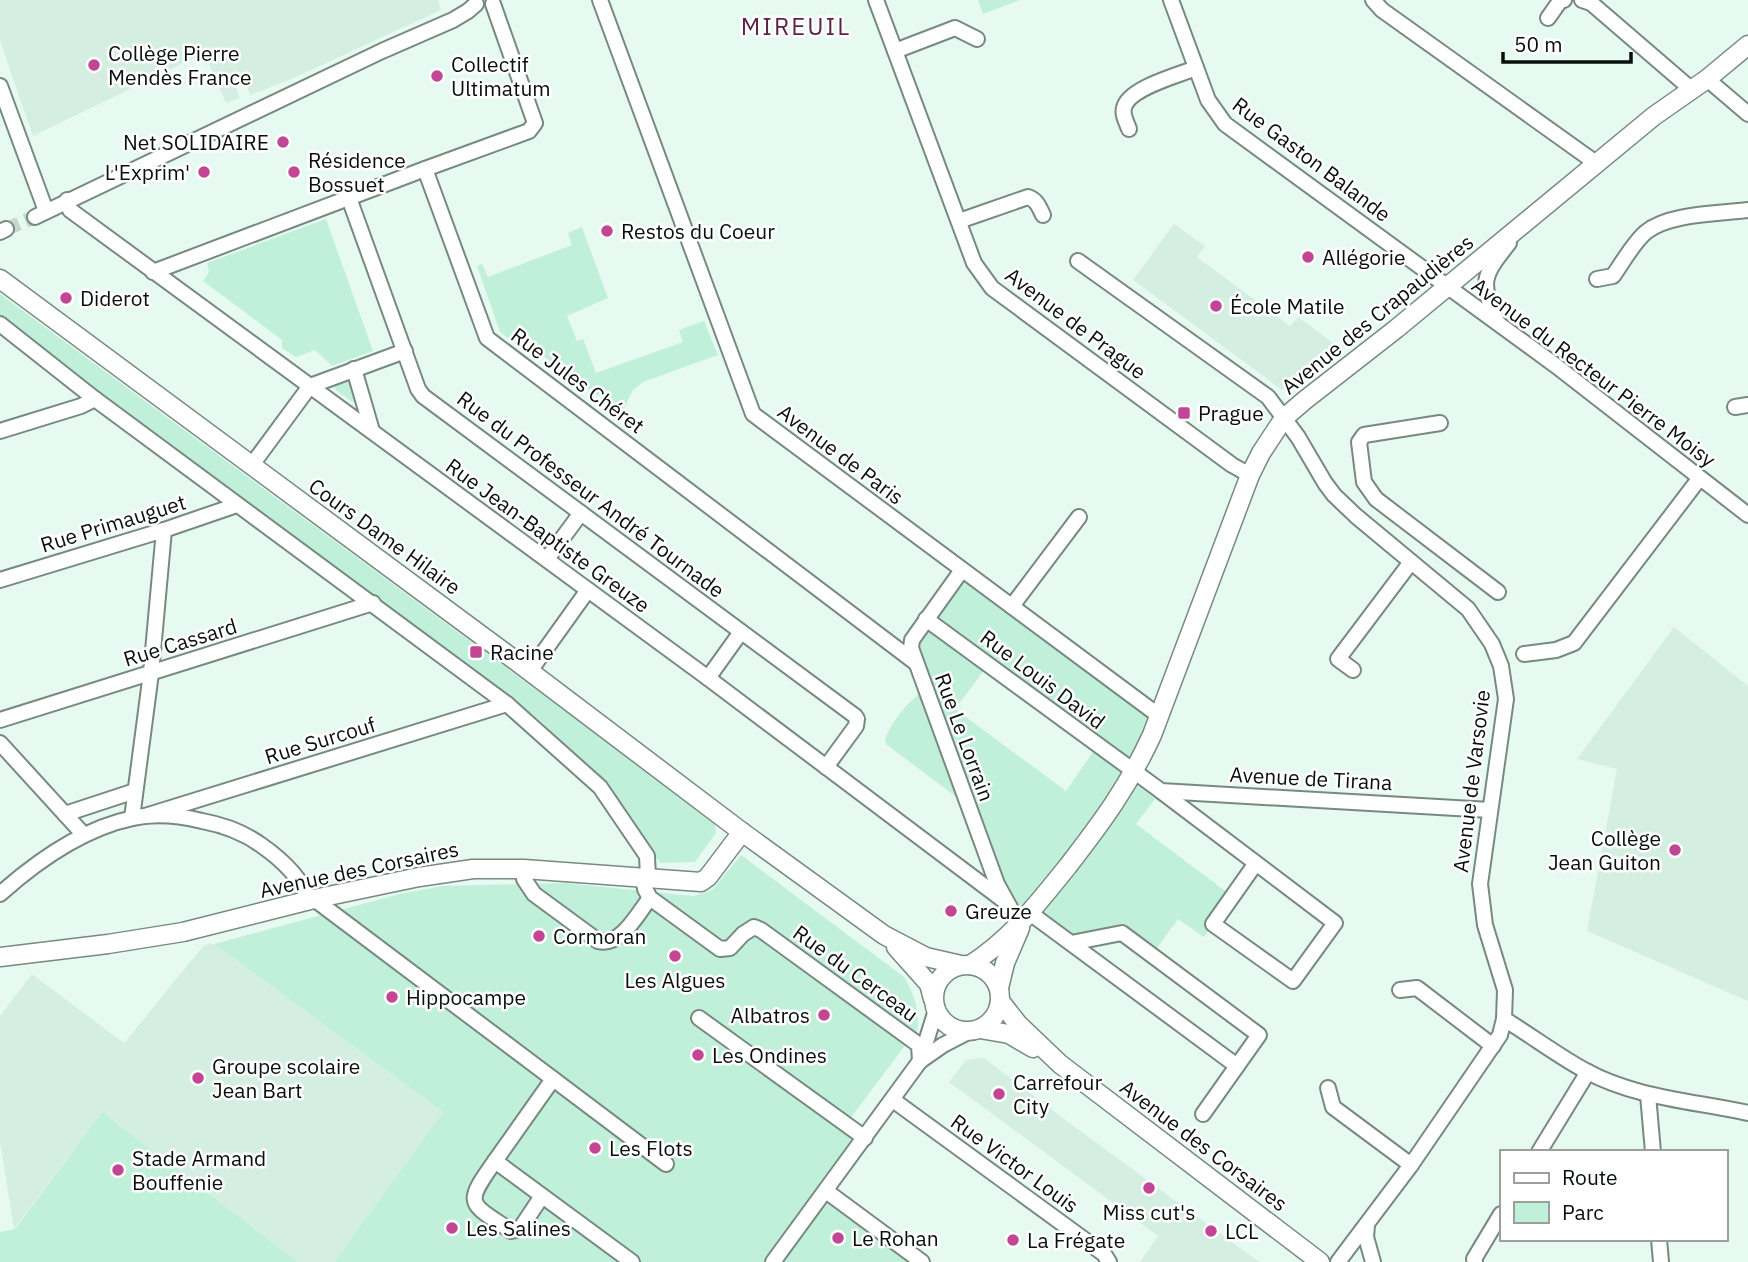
<svg xmlns="http://www.w3.org/2000/svg" width="1748" height="1262" font-family="'IBM Plex Sans',sans-serif">
<rect width="100%" height="100%" fill="#e7faf1"/>
<g fill="#d4efe2">
<polygon points="0,0 438,0 441,10 296,77 250,95 245,80 234,83 240,98 226,103 204,53 33,136 0,41"/>
<polygon points="1174,224 1205,246 1197,257 1290,326 1298,317 1336,345 1282,390 1133,280"/>
<polygon points="1674,627 1748,686 1748,1001 1587,931 1617,769 1577,759"/>
<polygon points="214,944 443,1112 334,1262 298,1262 102,1112 14,1229 0,1142 0,1016 32,974 124,1043 204,945"/>
<polygon points="984,1058 1075,1127 1259,1262 1140,1262 1158,1236 949,1082 966,1060"/>
</g>
<g fill="#c1f0da" fill-rule="evenodd">
<polygon points="978,0 1020,0 983,14"/>
<polygon points="326,219 373,351 332,366 315,350 296,357 282,348 282,340 203,281 209,272 207,263"/>
<polygon points="582,227 608,298 567,316 577,341 583,339 596,373 683,342 679,330 704,321 718,355 643,382 633,390 622,413 528,345 522,349 500,332 477,266 482,264 488,277 572,245 568,233"/>
<polygon points="0,294 707,816 715,825 716,833 695,862 660,863 600,777 538,719 11,328 0,318"/>
<polygon points="348,379 351,380 357,400 352,402 336,390 333,385 335,382"/>
<path d="M962,570l196,145 -23,58 26,18 -25,33 96,72 -28,41 -26,-18 -26,36 -30,-21 -51,9 -58,-30 -46,-108 -80,-60 -2,-4c3,-16 27,-44 41,-52l-15,-41zM988,665l109,81 -31,45 -111,-82z"/>
<path d="M741,855l163,122c11,18 16,35 13,56l-7,6 -64,85 11,9 -38,51 103,78h-588l109,-150 -229,-168 186,-50 42,-8 122,-3 130,13 18,-6z"/>
<polygon points="102,1112 298,1262 0,1262 0,1232 15,1229"/>
</g>
<g fill="none" stroke-linecap="round" stroke-linejoin="round">
<polyline stroke="#c6d7cf" stroke-width="14" stroke-dasharray="14 7" stroke-linecap="butt" points="6,229 35,217"/>
<g stroke="#788981" stroke-width="18">
<g id="minor">
<polyline points="600,0 753,414 1158,715"/>
<polyline points="876,0 974,263 992,288 1232,465 1250,475"/>
<polyline points="1171,0 1208,100 1225,124 1555,365 1748,515"/>
<polyline points="1373,0 1382,10 1596,163"/>
<polyline points="1582,0 1591,3 1691,89"/>
<polyline points="493,4 535,123 529,131 425,169 487,338 916,663"/>
<polyline points="1548,18 1560,1 1564,0"/>
<polyline points="895,51 955,28 977,39"/>
<polyline points="1707,79 1748,114"/>
<polyline points="0,86 46,211"/>
<path d="M1129,129c-2,-6 -7,-14 -5,-21 4,-20 55,-33 72,-40"/>
<polyline points="349,198 418,389 423,396 855,716 857,719 856,726 826,767"/>
<polyline points="67,200 70,210 708,678 1007,903"/>
<polyline points="35,217 382,51 453,20 468,11 476,4"/>
<path d="M959,221l69,-24c9,3 11,10 15,18"/>
<polyline points="0,232 6,229"/>
<polyline points="1078,261 1268,397 1298,437 1325,483 1334,495 1356,516 1468,609 1492,644 1501,666 1506,699 1480,884 1485,925 1505,990 1504,1019 1500,1035 1411,1165 1338,1262"/>
<polyline points="153,272 425,169"/>
<path d="M1597,279l16,-3c10,-14 20,-33 33,-44 23,-19 73,-18 102,-22"/>
<path d="M1497,321c-17,-40 -15,-44 12,-78"/>
<polyline points="0,324 95,399 507,704 600,787 647,856 648,878"/>
<polyline points="354,369 372,431"/>
<polyline points="1735,407 1748,405"/>
<polyline points="1440,423 1364,435 1359,442 1364,482 1376,499 1498,592"/>
<polyline points="0,431 81,406 95,399"/>
<polyline points="251,466 310,386 405,351"/>
<polyline points="547,559 581,513"/>
<polyline points="962,570 912,640 911,648 997,884 1013,913 1023,922"/>
<polyline points="0,580 164,530 237,505"/>
<polyline points="1012,606 1079,517"/>
<polyline points="926,619 1161,791 1490,810"/>
<polyline points="1524,654 1556,650 1574,643 1699,479"/>
<polyline points="1353,670 1338,659 1411,562"/>
<polyline points="530,671 588,590"/>
<polyline points="708,678 741,632"/>
<polyline points="0,720 373,603"/>
<polyline points="0,743 84,835"/>
<polyline points="1162,792 1335,923 1293,981 1213,924 1256,863"/>
<polyline points="65,814 135,791"/>
<polyline points="145,816 507,704"/>
<polyline points="132,818 151,673 164,530"/>
<path d="M524,869v10l10,15 64,47c23,6 40,-28 52,-43"/>
<polyline points="643,878 645,889 650,898 720,949 730,948 743,934 754,927 761,930 919,1045 920,1061"/>
<path d="M0,894c37,-33 85,-66 133,-76 22,-5 48,-2 69,3 22,4 41,11 59,24 20,14 40,32 48,55"/>
<polyline points="314,899 666,1164"/>
<polyline points="1030,913 1237,1066 1259,1035 1122,933 1071,943"/>
<polyline points="1400,990 1417,988 1493,1046"/>
<polyline points="699,1018 865,1138"/>
<path d="M1504,1019c28,17 54,37 82,52 49,27 108,30 162,42"/>
<polyline points="920,1061 943,1045 970,1031"/>
<polyline points="553,1079 495,1161 632,1262"/>
<polyline points="1328,1088 1333,1107 1411,1165"/>
<polyline points="1648,1095 1653,1152"/>
<polyline points="893,1100 1104,1254 1109,1262"/>
<polyline points="1203,1114 1237,1066"/>
<polyline points="1539,1152 1588,1072"/>
<path d="M495,1161c-32,45 -26,41 16,70l9,-2 22,-33"/>
<polyline points="826,1191 922,1262"/>
<polyline points="1367,1225 1366,1237 1373,1262"/>
<polyline points="1659,1239 1661,1262"/>
<polyline points="773,1262 920,1061 936,1010"/>
<polyline points="1475,1262 1474,1259 1501,1214"/>
</g>
</g>
<g stroke="#788981" stroke-width="21">
<g id="tertiary">
<polyline points="0,279 520,664 742,832 884,935 926,957 961,965"/>
<polyline points="896,947 929,984 933,999"/>
<polyline points="0,957 108,944 183,932 314,899 419,877 473,869 524,869 701,882 708,877 742,832"/>
<circle cx="967" cy="998" r="33"/>
<path d="M970,965c41,-26 68,-62 98,-99 34,-44 60,-79 84,-131l98,-260 11,-22 23,-35 21,-18 91,-71 258,-213 53,-37 41,-34"/>
<polyline points="999,988 1005,963 1020,928"/>
<polyline points="1000,1001 1018,1024 1060,1064 1320,1262"/>
<polyline points="980,1029 1009,1034 1033,1048"/>
</g>
</g>
<use href="#minor" stroke="#fff" stroke-width="14"/>
<use href="#tertiary" stroke="#fff" stroke-width="18"/>
</g>
<g fill="#c34694" stroke="#fff" stroke-width="2.5">
<circle cx="94" cy="65" r="7"/>
<circle cx="437" cy="76" r="7"/>
<circle cx="283" cy="142" r="7"/>
<circle cx="204" cy="172" r="7"/>
<circle cx="294" cy="172" r="7"/>
<circle cx="607" cy="231" r="7"/>
<circle cx="1308" cy="257" r="7"/>
<circle cx="66" cy="298" r="7"/>
<circle cx="1216" cy="306" r="7"/>
<rect x="1177" y="406" width="14" height="14" rx="3.5"/>
<rect x="469" y="645" width="14" height="14" rx="3.5"/>
<circle cx="1675" cy="850" r="7"/>
<circle cx="951" cy="911" r="7"/>
<circle cx="539" cy="936" r="7"/>
<circle cx="675" cy="956" r="7"/>
<circle cx="392" cy="997" r="7"/>
<circle cx="824" cy="1015" r="7"/>
<circle cx="698" cy="1055" r="7"/>
<circle cx="198" cy="1078" r="7"/>
<circle cx="999" cy="1094" r="7"/>
<circle cx="595" cy="1148" r="7"/>
<circle cx="118" cy="1170" r="7"/>
<circle cx="1149" cy="1188" r="7"/>
<circle cx="452" cy="1228" r="7"/>
<circle cx="1211" cy="1231" r="7"/>
<circle cx="838" cy="1238" r="7"/>
<circle cx="1013" cy="1240" r="7"/>
</g>
<g text-anchor="middle" dominant-baseline="central" stroke-width="5" stroke-linejoin="round" paint-order="stroke">
<g font-size="21" fill="#090f0c" stroke="#fff" text-anchor="start">
<text x="108" y="53">Collège Pierre<tspan x="108" dy="24">Mendès France</tspan></text>
<text x="451" y="64">Collectif<tspan x="451" dy="24">Ultimatum</tspan></text>
<text x="269" y="142" text-anchor="end">Net SOLIDAIRE</text>
<text x="308" y="160">Résidence<tspan x="308" dy="24">Bossuet</tspan></text>
<text x="190" y="172" text-anchor="end">L'Exprim'</text>
<text x="621" y="231">Restos du Coeur</text>
<text x="1322" y="257">Allégorie</text>
<text x="80" y="298">Diderot</text>
<text x="1230" y="306">École Matile</text>
<text x="1198" y="413">Prague</text>
<text x="490" y="652">Racine</text>
<text x="1661" y="838" text-anchor="end">Collège<tspan x="1661" dy="24">Jean Guiton</tspan></text>
<text x="965" y="911">Greuze</text>
<text x="553" y="936">Cormoran</text>
<text x="675" y="980" text-anchor="middle">Les Algues</text>
<text x="406" y="997">Hippocampe</text>
<text x="810" y="1015" text-anchor="end">Albatros</text>
<text x="712" y="1055">Les Ondines</text>
<text x="212" y="1066">Groupe scolaire<tspan x="212" dy="24">Jean Bart</tspan></text>
<text x="1013" y="1082">Carrefour<tspan x="1013" dy="24">City</tspan></text>
<text x="609" y="1148">Les Flots</text>
<text x="132" y="1158">Stade Armand<tspan x="132" dy="24">Bouffenie</tspan></text>
<text x="1149" y="1212" text-anchor="middle">Miss cut's</text>
<text x="466" y="1228">Les Salines</text>
<text x="1225" y="1231">LCL</text>
<text x="852" y="1238">Le Rohan</text>
<text x="1027" y="1240">La Frégate</text>
</g>
<g font-size="21" fill="#090f0c" stroke="#fff">
<text transform="translate(1312 159) rotate(37)">Rue Gaston Balande</text>
<text transform="translate(1377 314) rotate(-39)">Avenue des Crapaudières</text>
<text transform="translate(1076 323) rotate(37)">Avenue de Prague</text>
<text transform="translate(1594 372) rotate(37)">Avenue du Recteur Pierre Moisy</text>
<text transform="translate(578 380) rotate(37)">Rue Jules Chéret</text>
<text transform="translate(841 454) rotate(37)">Avenue de Paris</text>
<text transform="translate(591 494) rotate(37)">Rue du Professeur André Tournade</text>
<text transform="translate(113 523) rotate(-17)">Rue Primauguet</text>
<text transform="translate(548 535) rotate(36)">Rue Jean-Baptiste Greuze</text>
<text transform="translate(385 536) rotate(36)">Cours Dame Hilaire</text>
<text transform="translate(180 642) rotate(-17)">Rue Cassard</text>
<text transform="translate(1043 679) rotate(37)">Rue Louis David</text>
<text transform="translate(965 737) rotate(70)">Rue Le Lorrain</text>
<text transform="translate(320 740) rotate(-17)">Rue Surcouf</text>
<text transform="translate(1311 778) rotate(3)">Avenue de Tirana</text>
<text transform="translate(1471 781) rotate(-83)">Avenue de Varsovie</text>
<text transform="translate(359 869) rotate(-12)">Avenue des Corsaires</text>
<text transform="translate(856 973) rotate(36)">Rue du Cerceau</text>
<text transform="translate(1204 1145) rotate(37)">Avenue des Corsaires</text>
<text transform="translate(1015 1163) rotate(36)">Rue Victor Louis</text>
</g>
<g font-size="24" letter-spacing="2" fill="#5e2247" stroke="#fff">
<text x="796" y="26">MIREUIL</text>
</g>
</g>
<rect x="1500" y="1150" width="228" height="91" fill="#ffffff" stroke="#9d9f9e" stroke-width="2"/>
<rect x="1514" y="1173" width="35" height="10" fill="#ffffff" stroke="#9d9f9e" stroke-width="2"/>
<text x="1562" y="1185" font-size="21" fill="#090f0c">Route</text>
<rect x="1514" y="1202" width="35" height="21" fill="#c1f0da" stroke="#9d9f9e" stroke-width="2"/>
<text x="1562" y="1220" font-size="21" fill="#090f0c">Parc</text>
<path d="M1503 52v10h128v-10" fill="none" stroke="#090f0c" stroke-width="3.5"/>
<text x="1514" y="52" font-size="21" fill="#090f0c" stroke="#ffffff" stroke-width="5" paint-order="stroke">50 m</text>
</svg>
